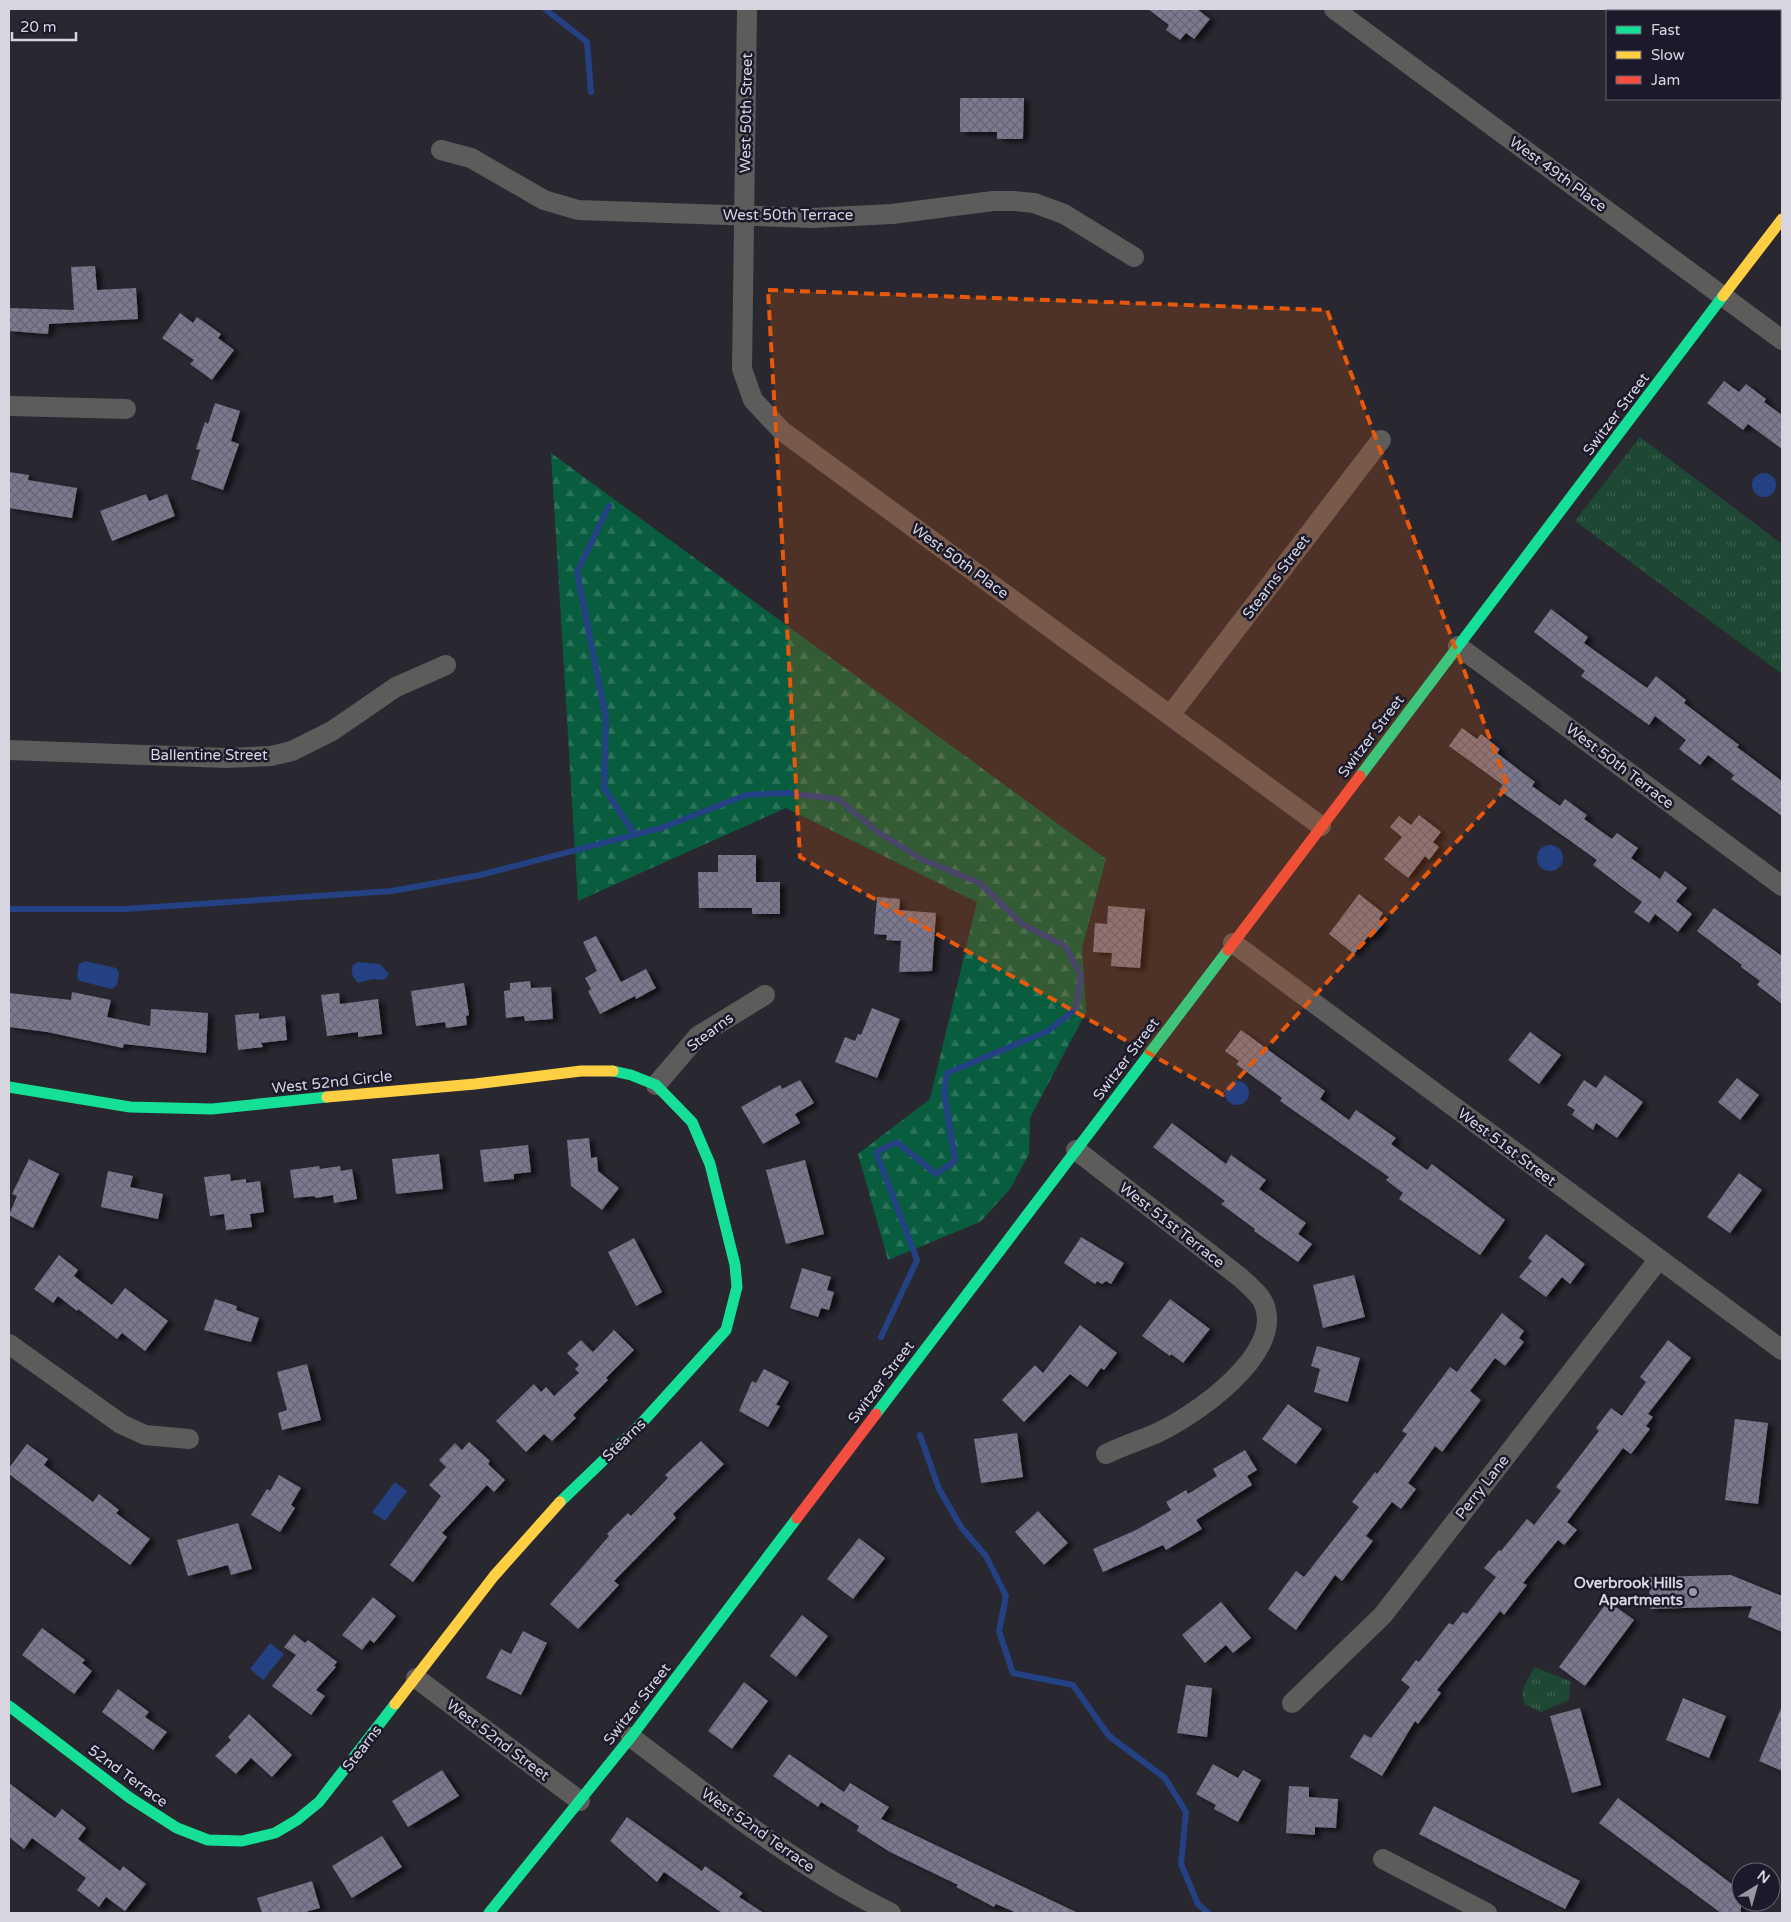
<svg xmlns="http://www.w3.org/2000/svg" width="1791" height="1922" font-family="'Varela Round',sans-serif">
<defs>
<pattern id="grass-tufts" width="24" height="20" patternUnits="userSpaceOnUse" patternTransform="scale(1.25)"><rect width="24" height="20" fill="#1e4734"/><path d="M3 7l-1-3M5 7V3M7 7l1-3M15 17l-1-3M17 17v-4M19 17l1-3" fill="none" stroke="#3e6151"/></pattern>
<pattern id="forest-firs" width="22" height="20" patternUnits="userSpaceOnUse" patternTransform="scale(1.25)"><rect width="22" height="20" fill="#085d3f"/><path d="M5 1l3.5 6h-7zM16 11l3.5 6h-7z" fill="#2b735a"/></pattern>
<pattern id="building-cross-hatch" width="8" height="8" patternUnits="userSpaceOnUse" patternTransform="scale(1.25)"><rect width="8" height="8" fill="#7b788d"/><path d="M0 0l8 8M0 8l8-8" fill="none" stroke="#666473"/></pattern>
<filter id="shadow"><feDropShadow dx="5.5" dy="3" stdDeviation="2.5" flood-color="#0009"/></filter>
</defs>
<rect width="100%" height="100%" fill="#292830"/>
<g fill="url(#grass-tufts)">
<polygon points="1640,437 1782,544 1782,674 1575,521"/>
<polygon points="1534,1667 1570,1681 1569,1700 1541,1712 1524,1704 1522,1691"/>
</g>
<polygon fill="url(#forest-firs)" points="551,453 1106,859 1082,948 1086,1012 1030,1118 1029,1154 1010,1189 980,1222 888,1260 858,1154 930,1099 977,902 786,808 578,901"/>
<g fill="#244183">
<circle cx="1764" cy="485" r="12"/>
<circle cx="1550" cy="858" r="13"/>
<polygon points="85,961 116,968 119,973 117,985 112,989 80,981 77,977 79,964"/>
<path d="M358,962l22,2 9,10 -5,6 -11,-1 -15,4c-5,-5 -8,-11 -5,-18z"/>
<circle cx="1237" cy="1093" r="12"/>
<polygon points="395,1482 407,1491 385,1521 372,1512"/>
<polygon points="270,1643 284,1654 263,1680 250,1669"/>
</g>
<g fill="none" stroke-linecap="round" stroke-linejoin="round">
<g stroke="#244183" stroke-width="6">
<polyline points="545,9 587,42 591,92"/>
<polyline points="609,506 577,572 606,719 604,788 635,835"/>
<polyline points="9,909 124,909 392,891 480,875 661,828 746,795 787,793 838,799 878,832 921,859 980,883 1022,924 1065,946 1081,975 1076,1009 1048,1031 947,1073 944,1092 955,1161 936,1174 897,1142 876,1152 917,1260 881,1337"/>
<polyline points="920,1435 939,1489 961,1527 986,1556 1006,1596 999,1631 1013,1673 1073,1685 1109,1736 1165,1778 1186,1812 1181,1864 1198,1904 1208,1913"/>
</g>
</g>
<g fill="url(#building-cross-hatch)" filter="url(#shadow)">
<polygon points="1148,9 1197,9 1210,19 1194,39 1186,33 1180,40 1166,30 1169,25"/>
<polygon points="960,98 1024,98 1023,139 997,139 997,132 960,132"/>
<polygon points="95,266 97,290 136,288 138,319 49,324 48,334 9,331 9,308 74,310 71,267"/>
<polygon points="180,313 193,323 197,317 221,334 218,338 234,350 212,380 190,364 194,360 162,338"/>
<polygon points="1724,381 1739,392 1746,384 1766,399 1764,402 1782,415 1782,449 1748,424 1743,430 1707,403"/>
<polygon points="215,403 240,411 231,441 239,444 223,490 191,479 200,450 196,449 205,422 208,424"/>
<polygon points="9,472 29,475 28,480 77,488 72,518 9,508"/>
<polygon points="146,494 149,501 167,494 175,516 112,541 100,511"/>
<polygon points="1551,609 1588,637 1584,643 1647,688 1656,676 1686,700 1684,703 1739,745 1737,747 1782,781 1782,816 1731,779 1734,775 1708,755 1700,765 1679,749 1686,740 1655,716 1649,725 1581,676 1585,671 1534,632"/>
<polygon points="1462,728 1477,739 1481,734 1500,749 1497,753 1535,782 1532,786 1560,806 1565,799 1587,815 1584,819 1612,839 1617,833 1638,848 1631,858 1660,879 1665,871 1687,888 1676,901 1692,914 1678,932 1655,914 1649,923 1634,912 1642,902 1593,865 1597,860 1499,790 1503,785 1449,746"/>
<polygon points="1419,815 1441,832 1433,842 1439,847 1429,860 1425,856 1408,878 1384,859 1402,837 1390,827 1399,816 1411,825"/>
<polygon points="718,855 756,855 756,882 780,882 780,914 752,914 752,908 699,908 698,872 718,872"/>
<polygon points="1359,894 1383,913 1379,919 1384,923 1372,937 1369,935 1354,954 1329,934"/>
<polygon points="877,897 900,899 899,910 936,913 932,971 899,972 901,941 886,940 887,935 874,934"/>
<polygon points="1108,906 1145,909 1140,968 1111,966 1112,953 1093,952 1095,923 1107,924"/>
<polygon points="1714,908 1782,956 1782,1004 1757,985 1760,981 1741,967 1742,965 1697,931"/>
<polygon points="596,936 621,982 646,969 656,988 636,999 635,996 600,1014 588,991 591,989 585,978 597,971 583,942"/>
<polygon points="530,981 531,988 551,987 553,1019 525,1021 524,1016 506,1018 504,991 510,990 510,983"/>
<polygon points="464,983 469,1015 466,1016 467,1025 446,1028 445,1022 416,1026 411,991"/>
<polygon points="72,992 111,1000 107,1017 150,1026 151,1009 208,1013 206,1053 124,1044 123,1048 47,1032 9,1027 9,993 71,1000"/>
<polygon points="339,993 340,1004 378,999 382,1034 358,1037 358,1032 327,1036 321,995"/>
<polygon points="872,1008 900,1019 877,1078 835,1062 845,1037 855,1041 858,1034 861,1035"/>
<polygon points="259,1013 259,1019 285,1016 287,1040 261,1043 263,1047 238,1050 235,1015"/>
<polygon points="1241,1030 1325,1091 1320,1099 1349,1120 1356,1110 1396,1138 1391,1144 1427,1170 1432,1164 1505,1220 1480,1255 1399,1199 1403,1193 1386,1180 1389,1177 1280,1101 1282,1098 1236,1064 1239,1061 1225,1051"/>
<polygon points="1530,1032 1561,1055 1539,1084 1508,1060"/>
<polygon points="1605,1075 1643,1102 1617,1138 1596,1123 1593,1130 1572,1115 1575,1110 1567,1105 1584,1080 1596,1088"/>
<polygon points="1737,1078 1759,1095 1740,1120 1718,1102"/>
<polygon points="800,1080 814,1103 795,1114 800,1123 763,1144 741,1107 780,1085 782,1089"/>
<polygon points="1172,1123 1226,1164 1231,1155 1266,1180 1259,1189 1306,1223 1298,1234 1312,1244 1298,1262 1254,1231 1255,1229 1221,1204 1225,1201 1153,1147"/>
<polygon points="589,1138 591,1158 597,1157 598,1171 619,1188 602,1210 571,1186 567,1140"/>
<polygon points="528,1145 531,1172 514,1174 514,1179 484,1182 480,1150"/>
<polygon points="439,1154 443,1189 396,1194 392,1159"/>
<polygon points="29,1159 59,1174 33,1228 9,1215 17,1196 12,1194"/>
<polygon points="805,1160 824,1234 786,1244 766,1170"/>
<polygon points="319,1166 320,1169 340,1166 341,1171 352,1169 357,1199 334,1203 333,1195 316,1198 314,1196 294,1198 290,1170"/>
<polygon points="108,1171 133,1176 130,1187 163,1194 158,1219 101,1207"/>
<polygon points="1739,1173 1762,1190 1730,1233 1707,1217"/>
<polygon points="230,1174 231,1181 246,1179 246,1183 260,1181 264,1212 250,1214 252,1227 226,1230 224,1214 210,1216 204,1177"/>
<polygon points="1546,1234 1585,1264 1570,1284 1562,1277 1546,1297 1519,1277 1532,1261 1528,1258"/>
<polygon points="1081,1237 1124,1263 1111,1284 1106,1281 1102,1284 1097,1281 1095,1284 1064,1263"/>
<polygon points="634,1238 662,1292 636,1306 608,1252"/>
<polygon points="59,1255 78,1270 74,1276 112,1305 125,1288 168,1321 145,1351 122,1333 117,1339 78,1309 77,1311 58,1296 53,1303 34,1289"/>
<polygon points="802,1268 831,1277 827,1290 834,1292 829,1310 821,1308 818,1317 790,1308"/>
<polygon points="1354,1275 1365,1317 1323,1328 1313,1285"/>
<polygon points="215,1299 237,1306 236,1310 259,1318 251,1342 204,1330"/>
<polygon points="1170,1299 1210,1329 1183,1363 1171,1354 1170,1356 1142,1336"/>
<polygon points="1502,1313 1524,1331 1519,1338 1524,1342 1505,1366 1495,1358 1470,1391 1481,1400 1442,1452 1435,1446 1408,1483 1416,1489 1401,1509 1392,1502 1366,1536 1373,1541 1342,1581 1335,1575 1296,1630 1268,1609 1296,1571 1304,1577 1359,1507 1352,1502 1375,1472 1377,1474 1407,1434 1402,1431 1450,1367 1457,1372"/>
<polygon points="1080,1325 1117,1353 1104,1370 1101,1368 1087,1387 1070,1374 1024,1422 1002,1400 1035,1365 1043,1373"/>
<polygon points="614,1330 634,1350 606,1378 608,1380 573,1415 576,1418 552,1441 544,1434 526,1452 496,1421 534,1384 541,1392 546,1387 554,1396 579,1373 575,1369 579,1365 567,1353 581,1340 593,1352"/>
<polygon points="1668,1340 1691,1358 1648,1414 1653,1417 1646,1426 1650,1429 1631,1454 1623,1448 1567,1522 1577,1530 1564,1545 1558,1540 1523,1583 1527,1585 1504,1615 1500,1611 1437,1690 1441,1693 1418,1724 1415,1721 1382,1776 1350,1757 1364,1734 1371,1738 1410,1687 1401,1680 1416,1660 1419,1662 1449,1623 1453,1625 1463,1612 1467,1614 1496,1577 1484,1568 1499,1550 1501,1551 1527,1519 1534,1525 1561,1491 1556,1487 1599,1431 1596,1428 1611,1408 1622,1416 1646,1382 1640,1377"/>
<polygon points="1317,1346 1360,1358 1348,1402 1314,1392 1320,1369 1311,1366"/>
<polygon points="307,1364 321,1420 282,1430 278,1413 287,1410 277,1372"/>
<polygon points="764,1369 789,1382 776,1405 780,1406 768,1427 739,1411 752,1381 756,1383"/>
<polygon points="1288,1404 1322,1429 1296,1464 1262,1439"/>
<polygon points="1735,1419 1768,1423 1758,1504 1725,1500"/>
<polygon points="1017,1433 1023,1477 981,1483 974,1439"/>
<polygon points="701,1441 724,1464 673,1514 676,1518 614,1581 619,1585 578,1629 550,1604 609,1536 607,1534 628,1513 631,1516 668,1478 665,1475"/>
<polygon points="469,1442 490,1461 488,1464 505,1480 494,1492 487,1485 442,1533 447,1537 413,1582 390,1565 441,1496 429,1485 446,1467 439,1460 455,1443 462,1450"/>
<polygon points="27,1444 48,1459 44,1465 93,1502 99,1494 119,1510 116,1513 150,1539 130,1565 9,1474 9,1468"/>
<polygon points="1245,1450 1257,1470 1247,1476 1252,1485 1196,1520 1202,1529 1166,1550 1163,1545 1103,1572 1093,1549 1136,1530 1171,1510 1166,1502 1186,1490 1188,1494 1217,1476 1213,1469"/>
<polygon points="279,1475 301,1488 291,1505 295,1508 280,1532 251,1515 267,1489 270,1491"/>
<polygon points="1038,1511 1068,1543 1044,1565 1015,1532"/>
<polygon points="238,1523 252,1569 231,1575 228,1565 188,1576 177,1540"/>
<polygon points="859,1538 885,1558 853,1599 827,1579"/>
<polygon points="1731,1575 1782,1596 1782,1632 1748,1617 1752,1606 1650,1609 1649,1577"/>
<polygon points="373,1597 396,1616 374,1643 370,1640 362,1650 342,1635"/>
<polygon points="1608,1601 1634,1620 1585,1686 1559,1667"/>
<polygon points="1221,1602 1251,1638 1233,1653 1226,1645 1205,1663 1182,1635"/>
<polygon points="802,1615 828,1636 796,1677 770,1656"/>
<polygon points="42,1628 85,1660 82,1663 92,1671 74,1694 22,1655"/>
<polygon points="523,1631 547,1643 521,1695 486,1678 501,1649 511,1654"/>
<polygon points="294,1634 305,1643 308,1640 337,1662 334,1666 336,1667 316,1690 325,1696 311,1715 272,1686 296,1655 284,1647"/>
<polygon points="744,1682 768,1701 732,1749 708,1731"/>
<polygon points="1186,1685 1212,1688 1207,1737 1177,1733"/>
<polygon points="118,1689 149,1712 145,1717 167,1732 153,1750 102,1712"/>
<polygon points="1683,1698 1726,1716 1709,1758 1666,1740"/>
<polygon points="1782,1706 1782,1771 1759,1761"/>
<polygon points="1580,1708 1601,1785 1572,1793 1550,1716"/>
<polygon points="249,1714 292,1755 272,1777 251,1758 236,1774 215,1756 231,1740 228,1737"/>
<polygon points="789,1754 844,1792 850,1783 889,1807 881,1819 1078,1913 1017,1913 996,1904 994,1907 956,1887 958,1885 890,1852 857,1831 859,1826 821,1802 818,1807 773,1776"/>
<polygon points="1213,1764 1238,1778 1243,1770 1261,1780 1238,1822 1214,1809 1216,1805 1196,1794"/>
<polygon points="442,1770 459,1796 408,1827 392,1801"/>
<polygon points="9,1783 55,1818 62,1809 86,1828 78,1839 120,1871 123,1866 146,1884 125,1911 106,1897 99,1907 77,1890 86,1878 32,1838 24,1849 9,1837"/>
<polygon points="1289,1786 1309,1787 1309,1797 1338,1799 1336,1828 1315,1827 1315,1835 1286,1833"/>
<polygon points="1618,1798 1741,1891 1741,1913 1721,1913 1599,1823"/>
<polygon points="1434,1806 1580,1881 1565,1909 1419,1834"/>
<polygon points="627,1817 702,1871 705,1866 743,1893 739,1897 764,1913 722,1913 664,1872 657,1882 610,1841"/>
<polygon points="382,1836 402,1867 352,1898 332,1866"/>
<polygon points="312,1881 320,1908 302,1913 262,1913 257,1898"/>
</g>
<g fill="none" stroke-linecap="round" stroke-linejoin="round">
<g stroke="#5e5b5b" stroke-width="20">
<polyline points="747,9 742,369 753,400 782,431 1321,826"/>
<polyline points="1334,9 1782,340"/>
<polyline points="441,150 471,158 544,200 578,210 812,218 892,214 993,201 1014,201 1034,203 1064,214 1134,257"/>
<polyline points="9,406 126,409"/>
<polyline points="1458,646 1782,886"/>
<polyline points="1171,714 1381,440"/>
<polyline points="9,750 226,758 271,756 292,751 332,731 396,687 446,665"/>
<polyline points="1233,943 1782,1350"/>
<polyline points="656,1085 698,1036 765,995"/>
<path d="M1076,1150l165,128c8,8 19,16 23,26 21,50 -71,113 -109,130 -17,7 -33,12 -49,20"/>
<polyline points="9,1344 121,1424 145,1435 189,1439"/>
<polyline points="416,1678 580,1801"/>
<polyline points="1292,1703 1383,1615 1659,1259"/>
<path d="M631,1737c84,64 166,130 260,176"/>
<polyline points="1383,1859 1487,1913"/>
</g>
<g stroke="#16e098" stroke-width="11">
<polyline points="1360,776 1723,296"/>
<polyline points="9,1087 130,1107 212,1109 327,1097"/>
<polyline points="876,1414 1228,950"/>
<polyline points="560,1502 638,1427 726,1330 737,1287 735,1265 710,1164 692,1122 656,1085 631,1075 613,1071"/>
<polyline points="9,1706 130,1798 177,1828 208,1840 242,1841 275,1833 297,1820 319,1802 395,1704"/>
<polyline points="489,1913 631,1737 797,1518"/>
</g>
<g stroke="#ffcf43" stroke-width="11">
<polyline points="1723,296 1782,219"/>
<polyline points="327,1097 475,1084 581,1071 613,1071"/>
<polyline points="395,1704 494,1576 560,1502"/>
</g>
<g stroke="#f24e42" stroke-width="11">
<polyline points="1228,950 1360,776"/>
<polyline points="797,1518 876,1414"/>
</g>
</g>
<path fill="#e8590c" fill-opacity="0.2" stroke="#e8590c" stroke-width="4" stroke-dasharray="10 6" stroke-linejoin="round" d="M768,290l559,20 181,476 -285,309 -423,-238z"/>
<circle fill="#9998a2" stroke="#1c1a2a" stroke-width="2" cx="1693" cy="1592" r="5"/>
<g text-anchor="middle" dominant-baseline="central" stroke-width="5" stroke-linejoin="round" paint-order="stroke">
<g font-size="15" fill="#d6d5e0" stroke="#1c1a2a">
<text transform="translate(746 113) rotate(-89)">West 50th Street</text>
<text transform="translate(1558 174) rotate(36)">West 49th Place</text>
<text x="788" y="215">West 50th Terrace</text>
<text transform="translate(1616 414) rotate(-53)">Switzer Street</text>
<text transform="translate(960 561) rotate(36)">West 50th Place</text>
<text transform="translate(1276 577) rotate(-53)">Stearns Street</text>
<text transform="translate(1371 736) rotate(-53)">Switzer Street</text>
<text x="209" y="755">Ballentine Street</text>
<text transform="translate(1620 766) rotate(37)">West 50th Terrace</text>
<text transform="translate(710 1032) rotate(-37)">Stearns</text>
<text transform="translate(1126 1059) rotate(-53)">Switzer Street</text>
<text transform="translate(332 1082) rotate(-6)">West 52nd Circle</text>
<text transform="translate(1507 1147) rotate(37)">West 51st Street</text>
<text transform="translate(1172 1225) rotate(38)">West 51st Terrace</text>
<text transform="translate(881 1382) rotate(-53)">Switzer Street</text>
<text transform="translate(624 1440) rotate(-44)">Stearns</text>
<text transform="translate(1482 1487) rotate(-52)">Perry Lane</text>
<text transform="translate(637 1704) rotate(-52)">Switzer Street</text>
<text transform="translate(498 1740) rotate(37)">West 52nd Street</text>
<text transform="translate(362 1748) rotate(-52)">Stearns</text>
<text transform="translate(128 1776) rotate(36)">52nd Terrace</text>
<text transform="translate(758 1830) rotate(35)">West 52nd Terrace</text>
</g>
<g font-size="15" font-weight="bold" fill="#d6d5e0" stroke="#1c1a2a" text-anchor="end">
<text x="1683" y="1583">Overbrook Hills<tspan x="1683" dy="17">Apartments</tspan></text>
</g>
</g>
<rect width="1791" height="1922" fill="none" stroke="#d6d5e0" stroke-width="20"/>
<rect x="1606" y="10" width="175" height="90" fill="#1c1a2a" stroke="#666573"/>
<rect x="1616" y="26" width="25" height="8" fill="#16e098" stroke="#666573"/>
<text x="1651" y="35" font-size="15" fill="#d6d5e0">Fast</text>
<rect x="1616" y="51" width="25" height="8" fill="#ffcf43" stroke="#666573"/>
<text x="1651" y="60" font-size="15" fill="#d6d5e0">Slow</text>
<rect x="1616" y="76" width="25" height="8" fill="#f24e42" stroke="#666573"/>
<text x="1651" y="85" font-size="15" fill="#d6d5e0">Jam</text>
<g transform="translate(1756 1887) rotate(37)"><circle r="24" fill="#1c1a2a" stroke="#666573"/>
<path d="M0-4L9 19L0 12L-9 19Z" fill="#9998a2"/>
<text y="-8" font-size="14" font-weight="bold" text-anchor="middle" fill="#d6d5e0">N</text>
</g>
<path d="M12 32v8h64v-8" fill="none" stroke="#d6d5e0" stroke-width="2.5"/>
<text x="20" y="32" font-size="15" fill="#d6d5e0" stroke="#1c1a2a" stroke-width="4" paint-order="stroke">20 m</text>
</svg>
